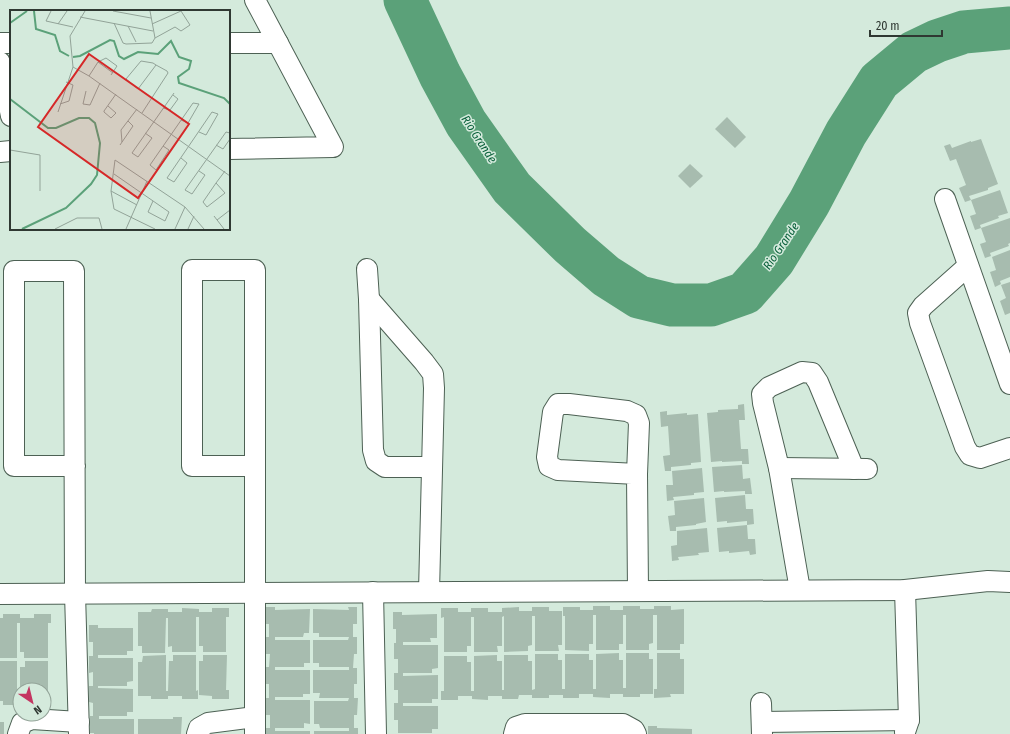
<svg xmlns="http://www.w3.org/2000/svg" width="1010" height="734" font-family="'Fira Sans Condensed',sans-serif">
<rect width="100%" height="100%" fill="#d4eadc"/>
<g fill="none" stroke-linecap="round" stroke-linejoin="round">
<polyline stroke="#5ba179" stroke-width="43" points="405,0 440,75 466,123 512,188 570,245 606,276 639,297 672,305 711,305 745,293 774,260 809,203 846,133 879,81 914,52 937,41 964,32 1010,28"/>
</g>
<g fill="#a7bcaf">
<polygon points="727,117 746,137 735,148 715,129"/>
<polygon points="981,139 998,184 988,188 988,190 969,196 971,200 965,202 959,188 966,185 956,159 950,161 944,146 950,144 952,148 971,141 971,142"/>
<polygon points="690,164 703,176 690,188 678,176"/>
<polygon points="1000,190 1008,213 998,216 999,218 980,225 981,228 975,230 970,216 976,214 971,200"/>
<polygon points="1010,218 1010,243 1008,244 1009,246 990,253 991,256 985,258 980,244 986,242 981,228"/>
<polygon points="1010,250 1010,277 1000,281 1001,284 995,287 990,272 996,270 992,257"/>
<polygon points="1010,282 1010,313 1005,315 1000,301 1006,298 1001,285"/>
<polygon points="744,404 745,420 739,420 740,435 717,436 740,435 741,449 748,449 749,464 742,464 742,461 722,462 722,461 711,462 707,413 718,412 718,410 738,409 738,405"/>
<polygon points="667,411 667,415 687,413 687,415 698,414 701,462 691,463 691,465 671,467 671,471 665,471 663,456 670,455 668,426 661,427 660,412"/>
<polygon points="742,465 743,479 750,478 752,494 745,494 745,491 724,492 724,491 714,492 712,467"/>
<polygon points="702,468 704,492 694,493 694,495 673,497 674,500 667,501 666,485 673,485 672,471"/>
<polygon points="745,495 746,509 753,509 754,524 747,525 747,521 727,523 727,521 717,522 715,498"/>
<polygon points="704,498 706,522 696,524 696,525 676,527 676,531 670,531 668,516 675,515 674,501"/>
<polygon points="747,525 748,539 755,539 756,554 750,555 749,551 729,553 729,551 719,552 717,528"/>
<polygon points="707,528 709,552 698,553 699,555 678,557 679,560 672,561 671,546 677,545 677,531"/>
<polygon points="593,606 610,606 610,610 623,610 623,606 640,606 640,609 654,609 654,606 671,606 671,610 684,609 684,644 680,644 680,650 657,650 657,615 653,615 653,643 649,644 649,650 626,650 626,615 623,615 623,644 619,644 619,650 596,650 596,615 593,615 593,644 589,644 589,651 565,650 565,616 563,616 563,607 580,607 580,610 593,610"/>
<polygon points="266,607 275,607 275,610 310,609 309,633 304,633 303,637 269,637 269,624 266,624"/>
<polygon points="348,607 357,607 357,624 353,624 353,637 357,637 357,654 354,654 353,668 357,668 357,684 354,684 354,698 358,698 357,715 354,715 354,728 358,728 358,734 314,734 314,731 349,731 349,728 320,728 319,724 314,724 314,701 348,701 349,698 319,698 320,693 313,693 313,670 349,670 349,667 319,667 319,663 313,663 313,640 348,640 349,637 319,637 319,633 313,633 313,609 349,610"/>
<polygon points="519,607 519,611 532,611 532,607 549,607 549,611 562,611 562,645 558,645 559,651 535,651 535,616 532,616 532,645 528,646 528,651 504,652 504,616 502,617 502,608"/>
<polygon points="182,608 199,609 199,612 212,612 212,608 229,608 229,617 226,617 226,652 203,652 203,646 199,646 199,617 196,617 196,652 172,652 172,646 168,647 168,618 166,618 165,653 142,653 142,646 138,646 138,612 151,612 152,609 168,609 168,612 182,612"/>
<polygon points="441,608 458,608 458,612 471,612 471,608 488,608 488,612 502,612 502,646 497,646 498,652 474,652 474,617 471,617 471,646 467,646 467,652 444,652 444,617 441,618"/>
<polygon points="393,612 402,612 402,615 437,614 437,638 430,638 431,642 403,642 403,645 438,645 438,668 432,669 432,673 403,673 403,676 438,675 438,699 432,699 432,703 403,703 403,706 438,706 438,729 432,729 432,733 398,733 398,720 394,720 394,703 398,703 398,690 394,690 394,673 398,673 398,659 394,659 394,643 396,643 396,629 393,629"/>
<polygon points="3,614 20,614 20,618 34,618 34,614 51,614 51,623 48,623 48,658 24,658 24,652 20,652 20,623 17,623 17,658 0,658 0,618 3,618"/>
<polygon points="89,625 98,625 98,628 133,628 133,651 127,651 127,655 98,655 98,658 133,658 133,681 127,682 127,686 98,686 98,688 133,689 133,712 127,712 127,716 99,716 99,719 134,719 134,734 94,734 94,733 90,733 90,716 93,716 93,703 89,702 89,686 93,686 93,672 89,673 89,656 93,656 93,642 89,642"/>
<polygon points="266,637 275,637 275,640 310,640 310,663 304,663 304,667 275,667 275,670 310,670 310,694 303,694 303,697 275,697 275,700 310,700 310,724 304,723 304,728 275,728 275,731 310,731 310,734 266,734 266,728 270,728 270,715 266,715 266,698 269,698 269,684 266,684 266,667 269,667 270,654 266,654"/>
<polygon points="619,653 619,660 623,660 623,688 626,688 626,653 649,653 649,659 653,659 653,694 640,694 640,697 623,697 623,694 610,694 610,698 593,697 593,694 579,694 579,698 563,698 563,695 549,695 549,698 532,698 532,695 519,695 518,699 502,699 502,696 488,696 488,700 472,699 472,696 458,696 458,700 441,700 441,691 444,691 444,656 467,656 467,662 471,662 471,691 474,691 474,656 497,655 497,661 502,661 502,690 504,690 504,655 528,655 528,661 532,661 532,690 535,689 535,654 558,654 558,660 562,660 562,689 565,689 565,654 589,654 589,660 593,660 593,689 596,689 596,654"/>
<polygon points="657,653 680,653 680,659 684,659 684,694 670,694 671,697 654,698 654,689 657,689"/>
<polygon points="166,655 166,691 168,691 169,661 173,661 173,655 196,655 196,691 198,690 198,699 182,699 182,696 168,696 168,699 151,699 151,696 138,696 138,662 142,662 143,656"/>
<polygon points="203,655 227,655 226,690 229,690 229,699 212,699 212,696 199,695 199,661 203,661"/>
<polygon points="0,661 17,661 17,696 20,696 20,705 3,705 3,701 0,701"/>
<polygon points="25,661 48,661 48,696 50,696 50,705 44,705 44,690 20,690 20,667 25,667"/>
<polygon points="173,717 182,717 181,734 138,734 138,719 173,719"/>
<rect x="0" y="722" width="4" height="12"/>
<polygon points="648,726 657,726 657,728 692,729 692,734 648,734"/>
</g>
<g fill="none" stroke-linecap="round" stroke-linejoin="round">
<g stroke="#4d6154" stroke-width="22">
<g id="street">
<polyline points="0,43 11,43"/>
<polyline points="229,43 278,43"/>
<polyline points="0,62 11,116"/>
<polyline points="229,149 333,147 255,0"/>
<polyline points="0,152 11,151"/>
<polyline points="945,199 1010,384"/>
<polyline points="968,266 923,306 918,313 920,323 965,447 970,455 980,458 1010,448"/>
<polyline points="367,269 369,299 373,450 376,461 385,467 432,467"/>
<polyline points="369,299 424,362 433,374 434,388 429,592"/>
<polyline points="75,466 14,466 14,271 74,271 75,593 79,734"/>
<polyline points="254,466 192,466 192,270 255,270 255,734"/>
<polyline points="779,468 867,469"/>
<polyline points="637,474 558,470 549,466 547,457 553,412 558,404 569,404 627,411 636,415 639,423 637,474 638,591"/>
<polyline points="800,590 779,468 763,403 762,394 769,387 802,372 812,373 818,382 854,469"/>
<polyline points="373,592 376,734"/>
<polyline points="0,594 905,590 988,581 1010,582"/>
<polyline points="761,703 762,734"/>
<polyline points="762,722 909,720"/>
<polyline points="905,732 909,720 905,590"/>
<polyline points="18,734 22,723 32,719 79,722"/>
<polyline points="197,734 199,728 208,723 255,717"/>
<polyline points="514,734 516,727 525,724 623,724 634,730 636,734"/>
</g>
</g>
<use href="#street" stroke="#fff" stroke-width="20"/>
</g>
<g text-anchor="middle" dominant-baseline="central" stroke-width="3" stroke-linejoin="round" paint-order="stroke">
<g font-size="12" font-style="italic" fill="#09603a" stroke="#d4eadc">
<text transform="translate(479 139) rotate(57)">Rio Grande</text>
<text transform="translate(781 246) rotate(-56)">Rio Grande</text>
</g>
</g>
<g transform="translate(10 10)">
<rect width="220" height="220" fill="#d4eadc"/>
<path fill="none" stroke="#5ba179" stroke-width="2" d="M24,1l2,18 19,6 5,16 9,5M0,13l17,-12M63,47l7,-1 30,-16 4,1 5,15 5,3 14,-7 20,2 13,-13 8,16 12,4 -2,8 -11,8 1,6 45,15 6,6M0,89l38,29h8l23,-10h10l6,5 5,20 -3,32 -6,9 -25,24 -44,21"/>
<path fill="none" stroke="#92a398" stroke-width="1" d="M41,1l-5,10 27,6M103,1l38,7M140,1l5,27M70,7l73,14M104,13l9,20 3,1 26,-1 3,-5 20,-11 6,4 9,-6 -9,-14 -29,13M48,14l9,-13M118,16l8,16M88,52l15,11M63,57l16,9 141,100M79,66l9,-14 8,-4 11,8 -6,9M76,81l-3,13 7,1 10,-22M50,94l9,-3 4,-16 -7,-3M98,96l8,7 -5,5 -7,-6v-1l12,-17M153,98l7,2 8,-11 -5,-4M48,102l15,-45 -3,-31 15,-25M132,103l26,-40 -1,-2 -11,-6 -3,-2 -12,-2 -15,18 12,10 18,-24M135,123l7,5 -14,19 -6,-4 42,-60M112,132l-1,-12 16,-21M110,135l13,-19 -5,-5M206,135l7,4 7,-10M153,136l6,4 -13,20 -6,-5 43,-62 6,1 -11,19 -7,-3M0,140l30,5v36M171,148l6,5 -13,19 -7,-4 45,-66 6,2 -12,21 -7,-3M189,161l6,4 -13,19 -7,-4 41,-58 4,1M104,164l55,38 -4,9 -17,-9 5,-11M206,173l9,10 -18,14 -4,-5 13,-19 9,-12M101,181l26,14M204,206l10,13M207,210l13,-10M45,219l22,-11h22l3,11M116,219l21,-48M145,219l-41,-20 -3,-18 4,-31 70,47 19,22M165,219l10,-22M178,219l6,-13"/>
<path fill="#d62828" fill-opacity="0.15" stroke="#d62828" stroke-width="2" d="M79,44l100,70 -51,74 -100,-71z"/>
<rect width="220" height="220" fill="none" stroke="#2f3832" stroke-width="2"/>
</g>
<g transform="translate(32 702) rotate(145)"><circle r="19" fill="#d4eadc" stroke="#92a398"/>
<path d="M0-3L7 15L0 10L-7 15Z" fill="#c43561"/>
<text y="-6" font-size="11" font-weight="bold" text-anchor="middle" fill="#2f3832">N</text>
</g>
<path d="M870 30v6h72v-6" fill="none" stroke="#2f3832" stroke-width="2"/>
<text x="876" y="30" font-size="12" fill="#2f3832" stroke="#d4eadc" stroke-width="3" paint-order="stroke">20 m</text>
</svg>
